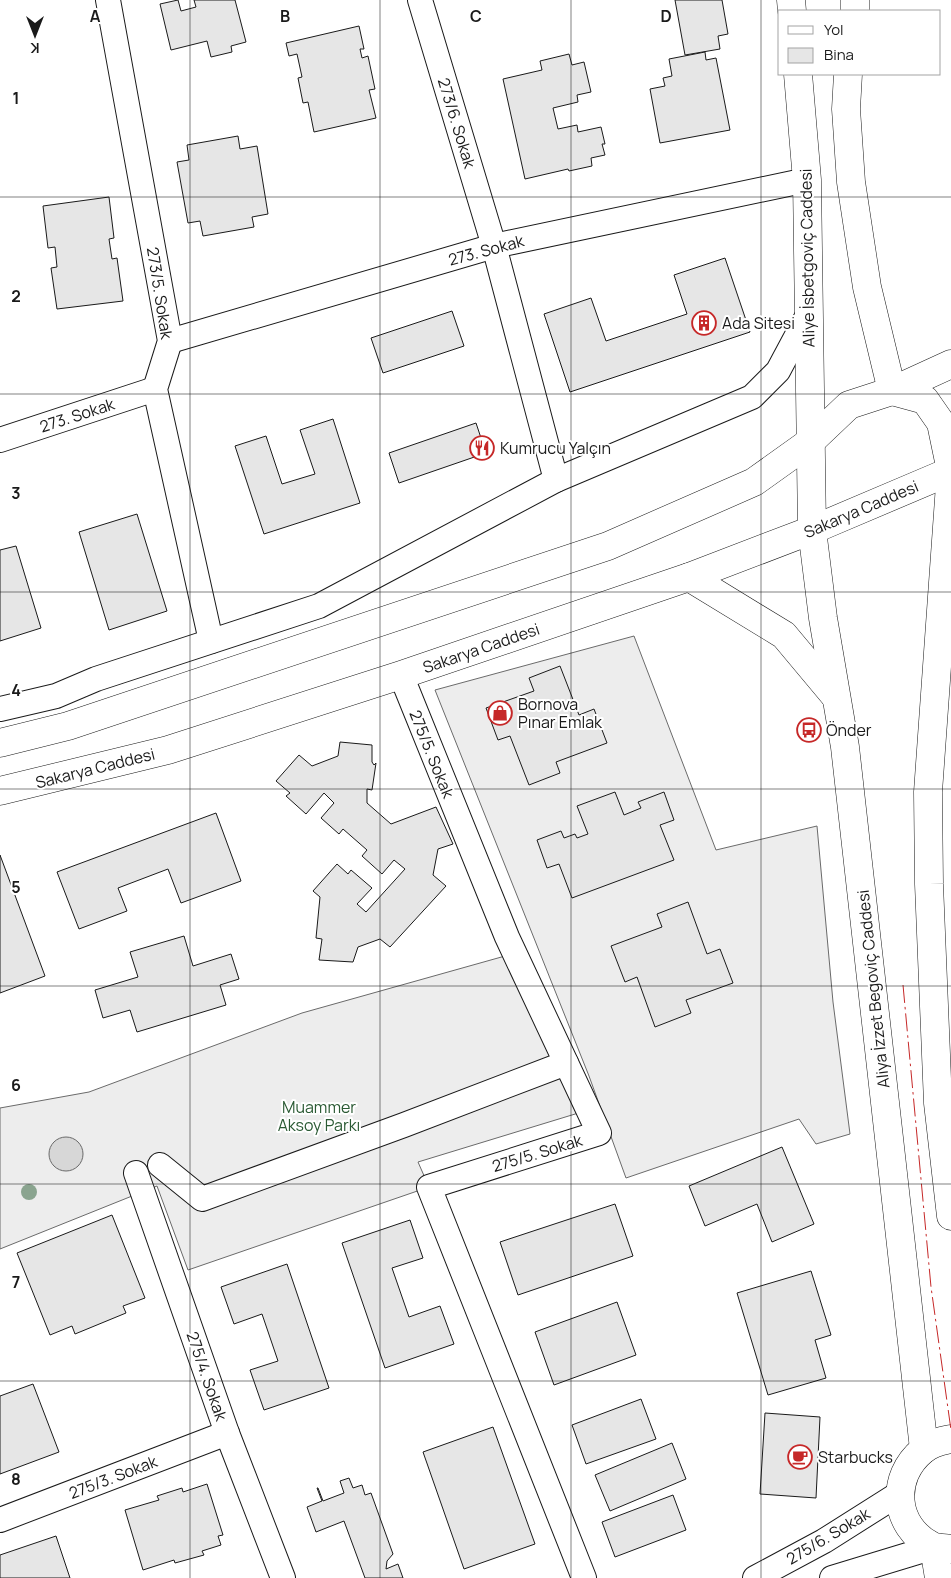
<svg xmlns="http://www.w3.org/2000/svg" width="951" height="1578" font-family="Manrope,sans-serif">
<rect width="100%" height="100%" fill="#fff"/>
<g fill="#ededed" stroke="#6a6a6a">
<polygon points="634,636 716,850 817,826 833,1002 850,1134 816,1144 799,1119 626,1178 589,1076 435,690"/>
<polygon points="505,956 585,1111 418,1162 429,1187 188,1270 157,1186 0,1249 0,1108 89,1092 302,1013"/>
</g>
<circle fill="#d7d7d7" stroke="#6a6a6a" cx="66" cy="1154" r="17"/>
<g fill="#e6e6e6" stroke="#1a1a1a">
<polygon points="178,0 181,11 196,7 194,0 235,0 246,42 231,46 232,52 211,57 207,41 171,50 160,4"/>
<polygon points="675,0 722,0 728,34 718,36 720,49 685,55"/>
<polygon points="359,26 364,49 360,49 362,58 368,56 375,89 369,90 376,118 314,132 308,102 303,103 298,78 302,77 297,54 289,56 286,43"/>
<polygon points="705,52 706,60 716,58 730,130 660,143 650,89 665,86 663,78 672,76 669,59"/>
<polygon points="569,54 572,65 584,62 591,92 577,95 578,102 553,108 558,129 577,125 578,132 601,127 605,144 602,144 605,155 591,158 592,166 569,171 568,169 525,179 503,79 542,70 540,61"/>
<polygon points="238,136 240,149 257,146 268,214 252,217 254,227 203,236 200,221 188,223 177,162 189,160 187,145"/>
<polygon points="109,197 114,238 109,239 112,259 117,258 123,301 57,309 51,268 57,267 55,247 48,248 43,206"/>
<polygon points="725,258 750,332 570,392 544,314 591,298 606,341 687,314 674,275"/>
<polygon points="452,311 464,346 383,373 371,338"/>
<polygon points="333,419 360,503 264,534 235,446 266,436 282,484 315,474 300,430"/>
<polygon points="476,423 486,453 399,483 389,453"/>
<polygon points="137,514 167,611 109,630 79,532"/>
<polygon points="16,546 41,628 0,641 0,550"/>
<polygon points="560,666 579,715 594,709 607,743 556,762 560,773 529,785 510,736 498,740 486,708 534,691 529,678"/>
<polygon points="340,742 372,745 372,762 374,765 376,763 372,790 367,789 367,803 391,824 436,807 453,844 438,849 433,875 446,886 390,947 380,939 358,947 353,962 319,960 322,939 316,938 320,897 313,891 337,864 348,874 351,870 372,888 357,904 366,912 405,869 394,860 382,874 362,856 367,850 343,829 339,834 321,818 334,803 324,793 306,814 286,796 290,793 276,781 299,755 312,766 338,756"/>
<polygon points="615,792 624,815 641,808 638,802 664,792 674,820 660,825 674,860 572,898 559,864 547,868 537,840 561,831 564,838 575,834 577,838 588,834 577,806"/>
<polygon points="216,813 241,881 181,903 168,869 118,888 127,911 79,929 57,872"/>
<polygon points="0,855 45,976 0,993"/>
<polygon points="688,902 707,954 720,949 733,983 686,1000 691,1013 655,1027 637,977 625,982 611,946 662,927 657,914"/>
<polygon points="184,936 193,966 231,954 239,979 220,985 226,1005 137,1032 130,1010 103,1018 95,990 138,977 130,952"/>
<polygon points="782,1147 814,1224 772,1242 757,1204 705,1226 689,1186"/>
<polygon points="615,1204 633,1256 518,1295 500,1242"/>
<polygon points="112,1215 145,1298 123,1306 126,1313 75,1334 72,1326 50,1335 17,1253"/>
<polygon points="410,1220 423,1258 392,1268 409,1317 440,1306 454,1344 385,1368 342,1243"/>
<polygon points="287,1264 329,1388 264,1410 250,1370 278,1361 262,1314 234,1324 221,1287"/>
<polygon points="811,1271 831,1335 815,1340 826,1378 768,1395 737,1293"/>
<polygon points="617,1302 636,1355 554,1385 535,1332"/>
<polygon points="33,1384 59,1452 0,1474 0,1396"/>
<polygon points="641,1399 656,1439 586,1464 572,1425"/>
<polygon points="765,1413 820,1417 816,1498 760,1494"/>
<polygon points="493,1427 535,1544 464,1569 423,1452"/>
<polygon points="672,1443 686,1479 610,1511 595,1475"/>
<polygon points="349,1478 353,1488 362,1485 365,1495 371,1493 393,1554 387,1561 386,1569 398,1564 403,1578 365,1578 344,1521 316,1532 307,1507 322,1501 317,1488 318,1488 323,1501 344,1493 340,1481"/>
<polygon points="207,1484 223,1535 218,1536 221,1545 202,1551 204,1555 175,1563 174,1560 143,1570 125,1510 159,1500 157,1496 182,1488 183,1492"/>
<polygon points="673,1495 686,1530 615,1557 602,1522"/>
<polygon points="56,1536 70,1578 0,1578 0,1555"/>
</g>
<g fill="none" stroke-linecap="round" stroke-linejoin="round">
<g stroke="#1a1a1a" stroke-width="26">
<g id="street">
<polyline points="108,0 170,341 155,389 211,641"/>
<polyline points="420,0 494,246 556,480"/>
<polyline points="170,341 494,246 807,180"/>
<polyline points="0,440 155,389"/>
<polyline points="401,675 507,937 599,1133 429,1187 584,1578"/>
<polyline points="0,709 56,696 96,679 319,606 556,480 752,397 778,371 809,313"/>
<polyline points="160,1165 202,1199 404,1125 566,1063"/>
<polyline points="136,1173 227,1433 283,1578"/>
<polyline points="0,1520 227,1433"/>
<polyline points="755,1578 824,1541 900,1493"/>
<polyline points="832,1578 934,1547"/>
</g>
</g>
<g stroke="#1a1a1a" stroke-width="29">
<g id="secondary">
<polyline points="951,471 928,792 929,884 938,1103 951,1216"/>
<polyline points="812,530 823,618 845,747 924,1449"/>
<polyline points="689,577 784,635 835,696"/>
<path d="M951,1439c-10,2 -20,4 -28,11 -33,27 -30,76 9,96 6,2 13,2 19,3"/>
<polyline points="934,1547 939,1578"/>
</g>
</g>
<g stroke="#1a1a1a" stroke-width="29">
<g id="primary">
<polyline points="791,0 792,11"/>
<polyline points="855,11 855,0"/>
<polyline points="798,74 807,180 812,530"/>
<polyline points="848,74 846,109 851,182 867,287 892,391"/>
<polyline points="892,391 925,400 941,423 951,471"/>
<polyline points="0,743 68,726 608,546 754,482 810,442 849,405 892,391 951,364"/>
<polyline points="0,791 168,750 401,675 689,577 812,530 951,471"/>
</g>
</g>
<use href="#street" stroke="#fff" stroke-width="24"/>
<use href="#secondary" stroke="#fff" stroke-width="28"/>
<use href="#primary" stroke="#fff" stroke-width="28"/>
<polyline stroke="#c62828" stroke-width="1" stroke-dasharray="18 4 2.5 4" stroke-linecap="butt" points="903,985 931,1287 951,1430"/>
</g>
<circle fill="#8aa48f" cx="29" cy="1192" r="8"/>
<path fill="none" stroke="#1a1a1a" stroke-width="1" stroke-opacity="0.55" d="M190,0v1578M380,0v1578M571,0v1578M761,0v1578M0,197h951M0,394h951M0,592h951M0,789h951M0,986h951M0,1184h951M0,1381h951"/>
<defs>
<g id="building-ring" transform="scale(1.25)"><circle r="9.5" fill="#fff" stroke="#c62828" stroke-width="1.5"/><path d="M-4-6H4V6H1V3H-1V6H-4ZM-2.5-4.3h1.7v1.8h-1.7ZM.8-4.3h1.7v1.8H.8ZM-2.5-1h1.7V.8h-1.7ZM.8-1h1.7V.8H.8Z" fill="#c62828"/></g>
<g id="restaurant-ring" transform="scale(1.25)"><circle r="9.5" fill="#fff" stroke="#c62828" stroke-width="1.5"/><path d="M-5-6h1v4h1v-4h1v4h1v-4h1v5L-1.5 .5V6h-2V.5L-5-1ZM5-6V6H3V1.5H1.5Q1.5-4 5-6Z" fill="#c62828"/></g>
<g id="shop-ring" transform="scale(1.25)"><circle r="9.5" fill="#fff" stroke="#c62828" stroke-width="1.5"/><path d="M-5-2.5h2.3a2.7 3.5 0 0 1 5.4 0H5L5.5 6h-11ZM-1.5-2.5h3a1.5 2.3 0 0 0-3 0Z" fill="#c62828"/></g>
<g id="bus-ring" transform="scale(1.25)"><circle r="9.5" fill="#fff" stroke="#c62828" stroke-width="1.5"/><path d="M-5-6H5V4H4V6H2V4H-2V6H-4V4H-5ZM-3.5-4V0h7V-4ZM-3.5 1.2v1.5H-2V1.2ZM2 1.2v1.5H3.5V1.2Z" fill="#c62828"/></g>
<g id="cafe-ring" transform="scale(1.25)"><circle r="9.5" fill="#fff" stroke="#c62828" stroke-width="1.5"/><path d="M-5.5-4.5H6V0H3Q3 3.5 0 3.5H-2.5Q-5.5 3.5-5.5 0ZM3-3.2v2h1.7v-2ZM-6 4.5H4V6H-6Z" fill="#c62828"/></g>
</defs>
<g fill-rule="evenodd">
<use href="#building-ring" x="704" y="323"/>
<use href="#restaurant-ring" x="482" y="448"/>
<use href="#shop-ring" x="500" y="713"/>
<use href="#bus-ring" x="809" y="730"/>
<use href="#cafe-ring" x="800" y="1457"/>
</g>
<g text-anchor="middle" dominant-baseline="central" stroke-width="4" stroke-linejoin="round" paint-order="stroke">
<g font-size="16" fill="#1a1a1a" stroke="#fff">
<text transform="translate(457 123) rotate(73)">273/6. Sokak</text>
<text transform="translate(486 250) rotate(-15)">273. Sokak</text>
<text transform="translate(807 258) rotate(-91)">Aliye İsbetgoviç Caddesi</text>
<text transform="translate(160 293) rotate(81)">273/5. Sokak</text>
<text transform="translate(77 415) rotate(-18)">273. Sokak</text>
<text transform="translate(861 509) rotate(-23)">Sakarya Caddesi</text>
<text transform="translate(481 648) rotate(-19)">Sakarya Caddesi</text>
<text transform="translate(432 754) rotate(68)">275/5. Sokak</text>
<text transform="translate(95 768) rotate(-14)">Sakarya Caddesi</text>
<text transform="translate(873 989) rotate(-96)">Aliya İzzet Begoviç Caddesi</text>
<text transform="translate(537 1153) rotate(-17)">275/5. Sokak</text>
<text transform="translate(207 1376) rotate(71)">275/4. Sokak</text>
<text transform="translate(113 1477) rotate(-21)">275/3. Sokak</text>
<text transform="translate(828 1536) rotate(-31)">275/6. Sokak</text>
</g>
<g font-size="16" fill="#1a1a1a" stroke="#fff" text-anchor="start">
<text x="722" y="323">Ada Sitesi</text>
<text x="500" y="448">Kumrucu Yalçın</text>
<text x="518" y="704">Bornova<tspan x="518" dy="18">Pınar Emlak</tspan></text>
<text x="826" y="730">Önder</text>
<text x="818" y="1457">Starbucks</text>
</g>
<g font-size="16" fill="#2b5a34" stroke="#fff">
<text x="319" y="1107">Muammer<tspan x="319" dy="18">Aksoy Parkı</tspan></text>
</g>
</g>
<g font-size="16" text-anchor="middle" font-weight="bold" fill="#1a1a1a" stroke="#fff" stroke-width="4" stroke-linejoin="round" paint-order="stroke">
<text x="95" y="22">A</text>
<text x="285" y="22">B</text>
<text x="476" y="22">C</text>
<text x="666" y="22">D</text>
<text x="16" y="104">1</text>
<text x="16" y="302">2</text>
<text x="16" y="499">3</text>
<text x="16" y="696">4</text>
<text x="16" y="893">5</text>
<text x="16" y="1091">6</text>
<text x="16" y="1288">7</text>
<text x="16" y="1485">8</text>
</g>
<rect x="778" y="10" width="162" height="65" fill="#ffffff" stroke="#a3a3a3"/>
<rect x="788" y="26" width="25" height="8" fill="#ffffff" stroke="#a3a3a3"/>
<text x="824" y="35" font-size="15" fill="#1a1a1a">Yol</text>
<rect x="788" y="48" width="25" height="15" fill="#e6e6e6" stroke="#a3a3a3"/>
<text x="824" y="60" font-size="15" fill="#1a1a1a">Bina</text>
<g transform="translate(35 35) rotate(180)" stroke="#ffffff" stroke-width="4" paint-order="stroke">
<path d="M0-4L9 19L0 12L-9 19Z" fill="#1a1a1a"/>
<text y="-8" font-size="14" font-weight="bold" text-anchor="middle" fill="#1a1a1a">K</text>
</g>
</svg>
